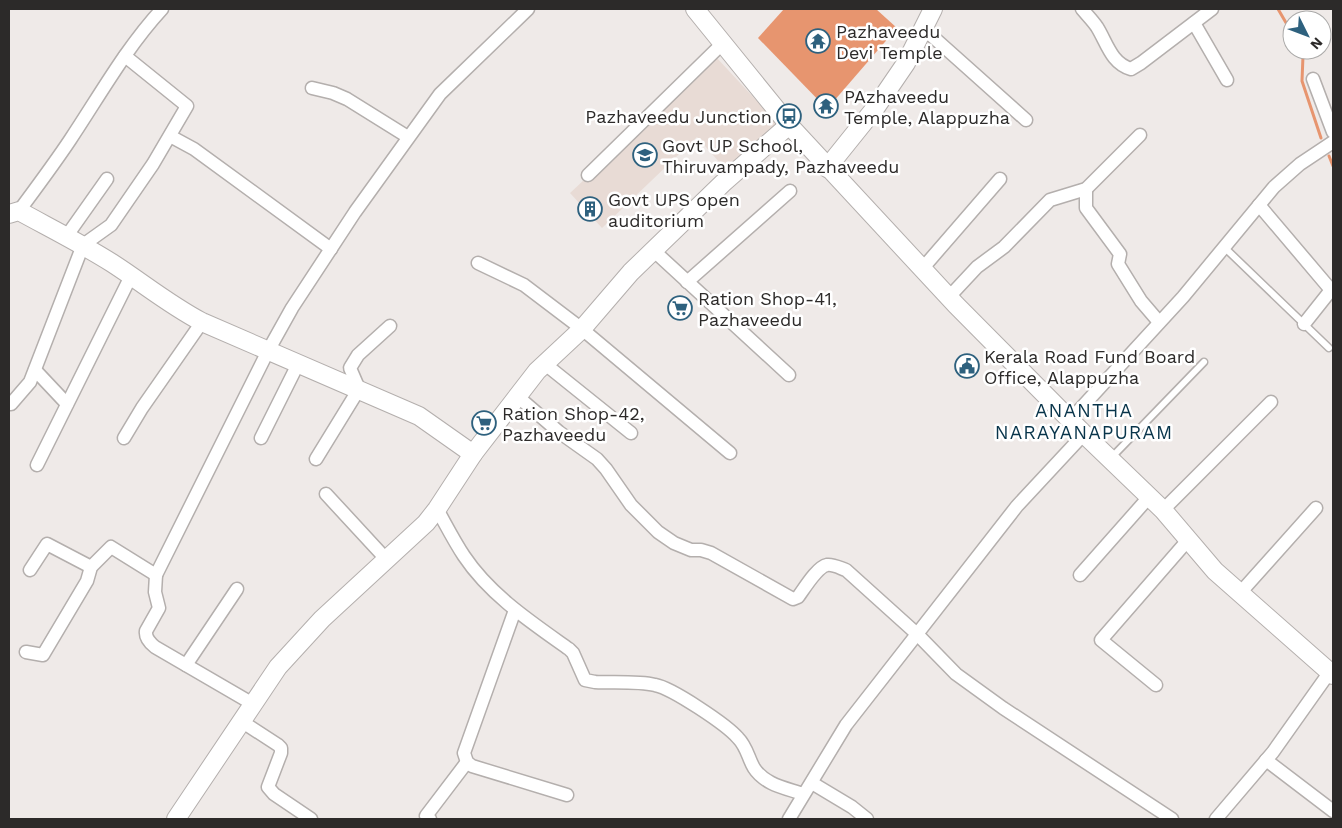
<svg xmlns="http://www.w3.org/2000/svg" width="1342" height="828" font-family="'Work Sans',sans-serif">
<rect width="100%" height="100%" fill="#efeae8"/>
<polygon fill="#e8dbd5" points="716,57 780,126 728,172 697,137 602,228 570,193"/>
<polygon fill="#e7956f" points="784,9 876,9 897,28 827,109 758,38"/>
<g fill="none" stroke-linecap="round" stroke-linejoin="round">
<g stroke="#e7956f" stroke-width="3">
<polyline points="1278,9 1292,33"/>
<polyline points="1300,50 1303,56 1302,81 1321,138"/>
<polyline points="1329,156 1333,166"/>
</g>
<g stroke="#b4afad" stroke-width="9">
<g id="lane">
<polyline points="1224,247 1329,348"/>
<polyline points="1111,458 1204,362"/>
</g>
</g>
<g stroke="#b4afad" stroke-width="15">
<g id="street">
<path d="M1082,9c5,6 11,12 15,18 10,16 14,36 34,42l10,-6 71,-54"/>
<polyline points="1194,23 1227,80"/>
<polyline points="923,28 1026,120"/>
<polyline points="1313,79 1333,132"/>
<polyline points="312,88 333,93 347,99 408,137"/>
<polyline points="170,136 194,149 331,249"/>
<polyline points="588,175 722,44"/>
<polyline points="1086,189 1086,208 1120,254 1118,264 1141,301 1159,322"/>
<polyline points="1259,205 1331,290 1304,324"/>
<path d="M19,211c17,-23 35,-47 51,-71 30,-45 56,-92 92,-131"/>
<polyline points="66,237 107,179"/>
<polyline points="653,250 789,375"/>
<polyline points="478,263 524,285 582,329 730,453"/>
<polyline points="922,269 1000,179"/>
<polyline points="687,282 790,191"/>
<polyline points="949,297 977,267 1004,247 1050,200 1086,189 1140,135"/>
<polyline points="545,364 631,433"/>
<polyline points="35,370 67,404"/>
<path d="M517,396l42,36 38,27 9,10 25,36 27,27 16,11 17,7h10l10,3 82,46 5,-2c6,-8 19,-30 29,-32 6,-1 13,3 19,5l71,64 39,40 47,34 169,111"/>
<polyline points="9,404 11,404 30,382 83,245 111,225 153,164 187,106 125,56"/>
<polyline points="1070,420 1183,297 1274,187 1300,164 1333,142"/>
<polyline points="124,438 142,408 202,322"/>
<polyline points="261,438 298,364"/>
<polyline points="316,459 359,389 350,368 358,355 390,326"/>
<polyline points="37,465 131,276"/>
<polyline points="326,494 386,559"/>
<path d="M437,509c9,16 17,32 27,47 26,39 67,66 105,93l4,4 12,27 10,2c18,1 43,-1 60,3 17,3 72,40 83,53 9,9 10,20 16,30 11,17 32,20 49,26"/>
<polyline points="1163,510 1271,402"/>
<polyline points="30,570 47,544 91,567"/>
<path d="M156,575l-1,17 4,16 -13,23c-1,7 4,12 9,16l98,57"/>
<polyline points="1080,575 1149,497"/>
<polyline points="1240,593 1316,508"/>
<polyline points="515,610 464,753 467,762 472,766 567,795"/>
<polyline points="26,652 43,655 87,581 91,567 111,547 156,575 268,351 292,308 355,212 440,94 528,9"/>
<polyline points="186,665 237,589"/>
<polyline points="1156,685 1101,640 1188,540"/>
<polyline points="241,721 278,745 281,748 281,753 268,787 274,794 311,819"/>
<polyline points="1266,760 1333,811"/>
<polyline points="812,783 852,807 867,819"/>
<polyline points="430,819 426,816 467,762"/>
<polyline points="789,819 846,725 1017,506 1084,434"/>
<polyline points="1216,819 1273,752 1329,673"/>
</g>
</g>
<g stroke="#b4afad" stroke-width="20">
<g id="secondary">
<polyline points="695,9 789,125 956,305 1084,434 1163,510 1215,571 1333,675"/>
<polyline points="827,168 876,107 906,63 933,9"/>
<path d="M9,214l10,-3c31,17 63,33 93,52 31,20 56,41 90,59l217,94 54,38"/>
<polyline points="176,819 278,667 322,619 426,523 437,509 473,454 537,371 582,329 631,272 723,183 789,125"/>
</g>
</g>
<use href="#lane" stroke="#fff" stroke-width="6"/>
<use href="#street" stroke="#fff" stroke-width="12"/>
<use href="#secondary" stroke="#fff" stroke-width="18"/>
</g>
<defs>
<g id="temple-ring" transform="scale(1.25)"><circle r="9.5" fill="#fff" stroke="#2e617e" stroke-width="1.5"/><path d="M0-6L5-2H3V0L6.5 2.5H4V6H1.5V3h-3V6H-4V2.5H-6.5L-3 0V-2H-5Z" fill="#2e617e"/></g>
<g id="bus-ring" transform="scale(1.25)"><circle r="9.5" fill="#fff" stroke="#2e617e" stroke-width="1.5"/><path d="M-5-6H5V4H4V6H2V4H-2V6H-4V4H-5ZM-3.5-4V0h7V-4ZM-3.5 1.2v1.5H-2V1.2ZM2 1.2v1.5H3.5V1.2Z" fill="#2e617e"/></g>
<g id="school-ring" transform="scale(1.25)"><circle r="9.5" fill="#fff" stroke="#2e617e" stroke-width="1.5"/><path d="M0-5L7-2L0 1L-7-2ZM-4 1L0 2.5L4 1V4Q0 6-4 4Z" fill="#2e617e"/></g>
<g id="building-ring" transform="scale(1.25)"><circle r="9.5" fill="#fff" stroke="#2e617e" stroke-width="1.5"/><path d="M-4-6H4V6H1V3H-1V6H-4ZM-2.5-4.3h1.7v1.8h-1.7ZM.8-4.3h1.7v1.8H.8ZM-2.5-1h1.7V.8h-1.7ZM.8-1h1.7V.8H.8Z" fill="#2e617e"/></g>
<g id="supermarket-ring" transform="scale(1.25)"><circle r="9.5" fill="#fff" stroke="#2e617e" stroke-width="1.5"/><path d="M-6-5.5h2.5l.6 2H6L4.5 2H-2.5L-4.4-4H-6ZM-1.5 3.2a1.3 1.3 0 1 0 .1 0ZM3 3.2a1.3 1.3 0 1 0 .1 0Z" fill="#2e617e"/></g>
<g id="civic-ring" transform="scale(1.25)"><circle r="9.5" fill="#fff" stroke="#2e617e" stroke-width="1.5"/><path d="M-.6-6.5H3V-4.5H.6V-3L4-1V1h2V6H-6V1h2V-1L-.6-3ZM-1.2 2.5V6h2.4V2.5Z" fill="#2e617e"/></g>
</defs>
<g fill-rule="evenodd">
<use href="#temple-ring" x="818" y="41"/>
<use href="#temple-ring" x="826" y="106"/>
<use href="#bus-ring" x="789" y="116"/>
<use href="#school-ring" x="645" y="155"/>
<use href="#building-ring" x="590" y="209"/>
<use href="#supermarket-ring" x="680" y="308"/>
<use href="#civic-ring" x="967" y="366"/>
<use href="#supermarket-ring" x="484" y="423"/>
</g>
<g text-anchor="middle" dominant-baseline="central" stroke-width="5" stroke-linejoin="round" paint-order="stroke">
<g font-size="18" fill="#2c2a29" stroke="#fff" text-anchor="start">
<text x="836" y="31">Pazhaveedu<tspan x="836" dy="21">Devi Temple</tspan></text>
<text x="844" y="96">PAzhaveedu<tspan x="844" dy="21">Temple, Alappuzha</tspan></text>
<text x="772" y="116" text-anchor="end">Pazhaveedu Junction</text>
<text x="662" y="145">Govt UP School,<tspan x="662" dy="21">Thiruvampady, Pazhaveedu</tspan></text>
<text x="608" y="199">Govt UPS open<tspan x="608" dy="21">auditorium</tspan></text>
<text x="698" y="298">Ration Shop-41,<tspan x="698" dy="21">Pazhaveedu</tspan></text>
<text x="984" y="356">Kerala Road Fund Board<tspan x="984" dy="21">Office, Alappuzha</tspan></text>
<text x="502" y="413">Ration Shop-42,<tspan x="502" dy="21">Pazhaveedu</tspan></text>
</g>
<g font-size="19" letter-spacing="1" fill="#08344a" stroke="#fff">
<text x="1084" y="410">ANANTHA<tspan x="1084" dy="22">NARAYANAPURAM</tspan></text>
</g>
</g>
<rect width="1342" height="828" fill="none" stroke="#2c2a29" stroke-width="20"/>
<g transform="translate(1307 35) rotate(132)"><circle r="24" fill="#ffffff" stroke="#abaaa9"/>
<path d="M0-4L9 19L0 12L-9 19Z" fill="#2e617e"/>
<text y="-8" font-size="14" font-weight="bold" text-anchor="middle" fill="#2c2a29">N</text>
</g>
</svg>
